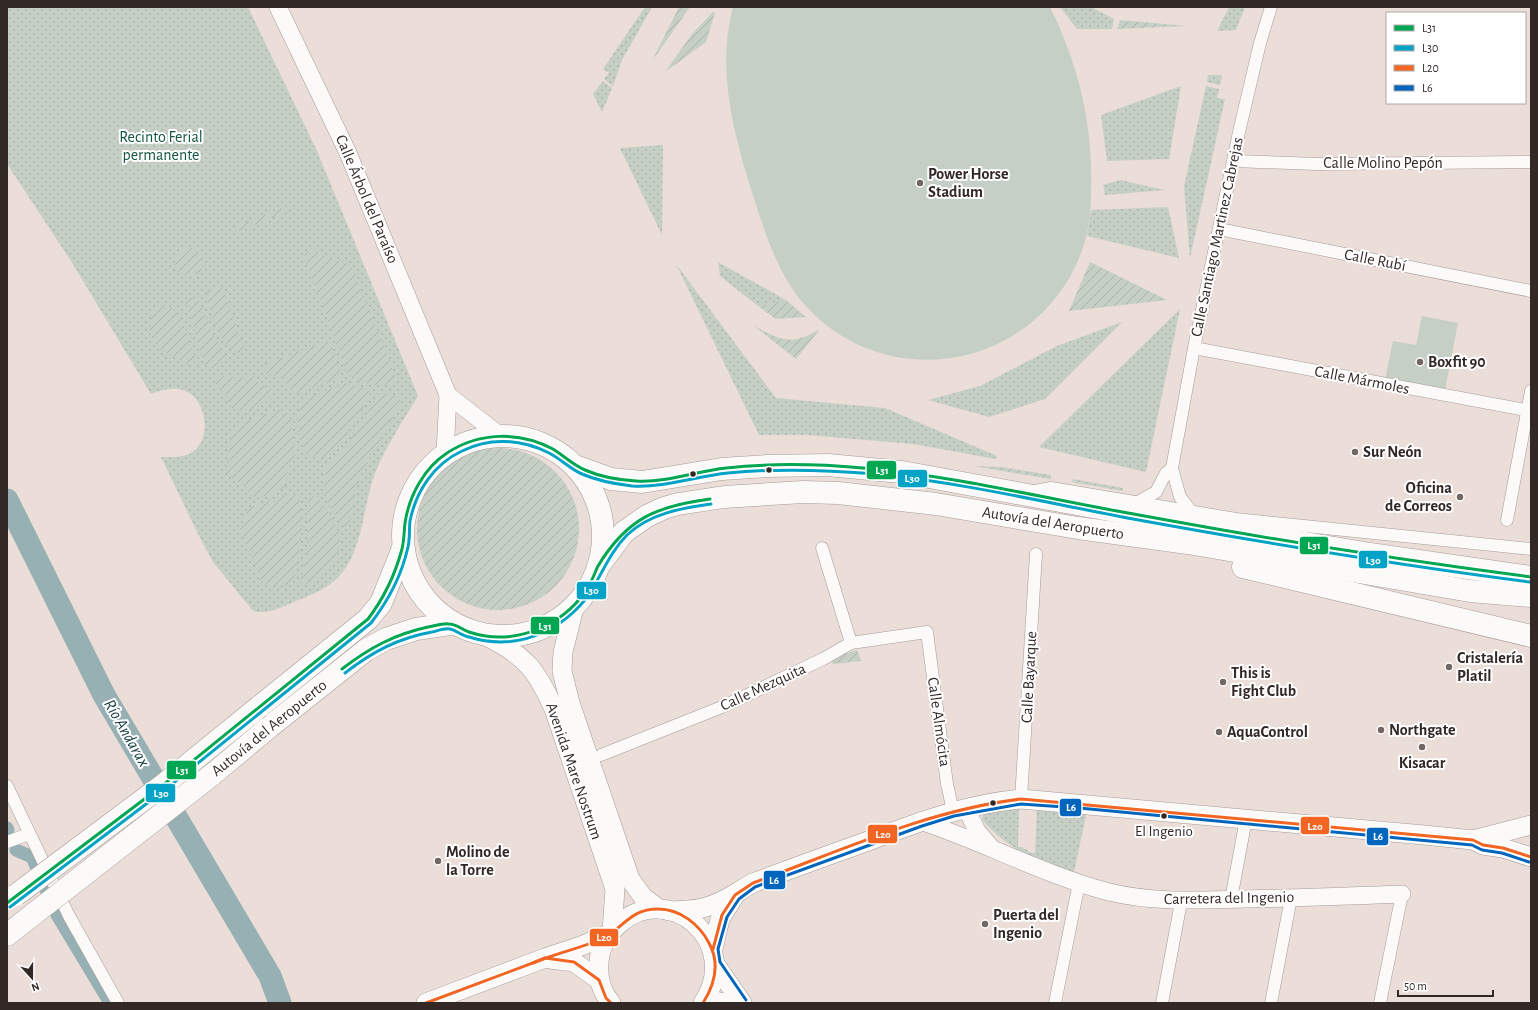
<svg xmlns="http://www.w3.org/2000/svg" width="1538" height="1010" font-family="'Alegreya Sans',sans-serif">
<defs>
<pattern id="grass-dots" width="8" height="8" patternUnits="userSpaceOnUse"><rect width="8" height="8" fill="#c6cfc5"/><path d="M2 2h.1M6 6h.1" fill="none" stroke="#abb2a9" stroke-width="1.8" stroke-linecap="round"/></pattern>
<pattern id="garden-furrows" width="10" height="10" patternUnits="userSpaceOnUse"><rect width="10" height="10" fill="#c6cfc5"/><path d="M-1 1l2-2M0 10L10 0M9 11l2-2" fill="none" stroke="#abb2a9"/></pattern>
</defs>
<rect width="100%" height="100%" fill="#ebddd8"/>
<g fill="url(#grass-dots)">
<path d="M7,7h241l69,144 101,245c-15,25 -32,50 -43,77 -14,37 -11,91 -49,114 -9,6 -20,10 -30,14 -14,6 -28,14 -43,10l-40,-49 -15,-28 -37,-77c10,0 19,1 28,-3 26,-12 18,-62 -11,-65 -9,-1 -19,2 -27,5l-80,-133 -64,-97z"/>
<polygon points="645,7 652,7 622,60 613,86 604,79 609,73 603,69"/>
<polygon points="1060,7 1091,7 1114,19 1112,29 1077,29"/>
<polygon points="1229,7 1245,7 1236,30 1217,31"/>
<polygon points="1208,75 1222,75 1220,85 1207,82"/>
<polygon points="603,81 612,88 602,112 593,94"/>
<polygon points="1181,86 1169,159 1107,161 1101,115"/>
<polygon points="1206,86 1219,89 1217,98 1225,99 1190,258 1184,186"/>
<polygon points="663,145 662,235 620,148"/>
<polygon points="1120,180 1165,190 1105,195 1103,185"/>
<polygon points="1168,207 1179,258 1087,236 1091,210"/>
<polygon points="718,262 786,300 758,306 720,276"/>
<polygon points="676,264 776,398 885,408 997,456 996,459 913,444 807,435 759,435"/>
<polygon points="1180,309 1146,472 1039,447"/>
<polygon points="1122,322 1045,399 989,417 928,400 980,386 1057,346"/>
<path d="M1037,808l50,3 -13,61c-34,-9 -69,-24 -92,-53l2,-7 35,-3 -1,38h5v2l5,1v2l7,1z"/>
</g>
<g fill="url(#garden-furrows)">
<polygon points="679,7 690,7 652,61"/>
<polygon points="713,12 715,13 706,42 665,72 692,34"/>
<polygon points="1120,20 1187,26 1117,29"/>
<polygon points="288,206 290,211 236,232 234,227"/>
<circle cx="189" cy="262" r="14"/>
<path d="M315,249l12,8 20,6 5,4 44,110 1,6 -5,3c-14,-1 -34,-2 -44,-11l-44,-119 3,-4z"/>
<polygon points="1090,262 1167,300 1069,311"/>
<path d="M222,286l23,64 -5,4c-20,-5 -32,-44 -33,-63z"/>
<path d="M189,298l9,1 16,38 11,16 1,5 -3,7c-8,3 -11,4 -18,0l-19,-61z"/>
<polygon points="786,300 806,317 776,319 758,306"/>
<path d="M165,305c19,5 24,36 30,53l-1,5 -6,1c-22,-13 -44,-17 -37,-46 2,-9 6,-12 14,-13z"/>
<path d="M754,326c28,15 38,20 66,3l-24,30z"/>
<polygon points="326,341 331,343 341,373 339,379 297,393 294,392 282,378 266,373 265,364"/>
<path d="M252,375l10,11 9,2 2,6c-5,11 -31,22 -41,14 -5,-4 -4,-9 -7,-14 -2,-3 -6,-6 -9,-8v-6l4,-4 19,2z"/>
<path d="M347,383l22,7 2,3 -2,3c-8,17 -31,57 -49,63 -23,0 -28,-44 -16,-58 7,-8 33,-14 43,-18z"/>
<path d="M385,393l14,4 1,7 -37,67 -6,15 -8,40 -3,2 -3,-1 -20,-33c-1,-5 2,-8 2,-14 1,-5 -2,-8 0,-13l21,-21 15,-22 17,-30z"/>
<path d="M282,410l6,4 3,6 5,32 -10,24 1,8c-7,8 -27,17 -37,12l-3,-8 -21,-15 4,-35 5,-11 5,-4 33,-12z"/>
<circle cx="498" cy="529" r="81"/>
<polygon points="973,466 1001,467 1051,475 1051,479"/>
<polygon points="1073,479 1123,488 1123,491 1072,482"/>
<path d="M291,493l8,3c5,20 3,74 -10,89l-22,1 -5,-3 -22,-54 9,-21z"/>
<path d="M312,496l6,1c17,23 34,48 10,73 -7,7 -16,13 -26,15l-1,-6 6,-25 1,-55z"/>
<polygon points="857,650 861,661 833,664 831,658"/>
</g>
<g fill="#c6cfc5">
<path d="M733,7h317c28,57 43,116 41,180 0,18 -1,36 -6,54 -38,128 -202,161 -286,57 -25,-32 -37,-75 -49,-112 -18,-58 -33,-120 -17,-179z"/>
<polygon points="1422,316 1458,323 1445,390 1385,379 1393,341 1416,345"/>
</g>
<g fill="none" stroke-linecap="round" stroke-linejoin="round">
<g stroke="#97b0b3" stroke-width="13">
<polyline points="7,828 8,830"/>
<polyline points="16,850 32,857 57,915 110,1003"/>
</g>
<polyline stroke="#97b0b3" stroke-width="23" points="7,500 104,695 270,976 280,1003"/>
<g stroke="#a59b97" stroke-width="13">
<g id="street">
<polyline points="1234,161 1317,164 1531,162"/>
<polyline points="1219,229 1531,291"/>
<polyline points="1194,348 1531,411"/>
<polyline points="1035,491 1051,488 1236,519 1531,549"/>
<polyline points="1136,503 1156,492 1166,473 1172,468"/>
<polyline points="1507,520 1531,391"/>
<polyline points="1202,525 1180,497 1172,468 1194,348 1239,132 1260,43 1271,7"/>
<polyline points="822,548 851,643"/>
<polyline points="601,755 722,707 823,659 851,643 927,632 947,784 953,811"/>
<polyline points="7,786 69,916 118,1003"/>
<polyline points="1021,799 1036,554"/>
<polyline points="7,842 29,834"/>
<polyline points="1231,899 1246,819"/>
<polyline points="1055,1003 1079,883"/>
<polyline points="1162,1003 1181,902"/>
<polyline points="1271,1003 1291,898"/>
<polyline points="1380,1003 1402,894"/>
</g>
</g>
<g stroke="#a59b97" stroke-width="18">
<g id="secondary">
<polyline points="278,7 348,153 448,395 445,454"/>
<polyline points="448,395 498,434"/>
<polyline points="966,808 977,831 990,846"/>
<path d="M920,821c64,21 124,54 189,71 46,11 89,8 136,7 52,-1 104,-3 157,-5"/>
</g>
</g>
<g stroke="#a59b97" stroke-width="20">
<g id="primary">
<polyline points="575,604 563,652 562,671 570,703 630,879 643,897 659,909"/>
<path d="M488,637c38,19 49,34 66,72l61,180 -3,42"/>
<polyline points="1473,840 1531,825"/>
<path d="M669,911c12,-1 26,0 37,-4 17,-4 32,-16 47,-24 40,-15 79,-29 118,-43 50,-19 97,-36 150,-41l403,36 49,5 10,5 20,3 28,9"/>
<polyline points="713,949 720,919 735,895"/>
<polyline points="550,959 574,962 599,980"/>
<polyline points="715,964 742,1003"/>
<polyline points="426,1003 545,958 581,946 609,934"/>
<path d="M611,1003c-12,-14 -14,-32 -11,-49 3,-12 10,-22 19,-30 51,-45 124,19 84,79"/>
<polyline points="711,1003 715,1001 723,1003"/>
</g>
</g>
<g stroke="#a59b97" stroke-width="23">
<g id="highway">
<circle cx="503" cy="536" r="100"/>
<polyline points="578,467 611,479 642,482 722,469 767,466 828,465 902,472 1137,515 1370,554 1531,577"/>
<polyline points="598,567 624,532 647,516 664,508 678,504 724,497 803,492 838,493 936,504 1078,528 1188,543 1470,591 1531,596"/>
<polyline points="1243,567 1531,636"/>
<polyline points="259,707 368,619 381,603 403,548"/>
<polyline points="268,728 366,650 386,639 416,629 450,624"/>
<polyline points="7,935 35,913"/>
</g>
</g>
<use href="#street" stroke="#fcfaf9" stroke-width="12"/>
<use href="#secondary" stroke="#fcfaf9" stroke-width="17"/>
<use href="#primary" stroke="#fcfaf9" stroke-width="19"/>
<use href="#highway" stroke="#fcfaf9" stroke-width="22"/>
<g stroke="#a59b97" stroke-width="23" stroke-linecap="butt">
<g id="highway-bridge">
<polyline points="16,895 163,785 259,707"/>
<polyline points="35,913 213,774 268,728"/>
</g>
</g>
<use href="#highway-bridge" stroke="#fcfaf9" stroke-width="22"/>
<g stroke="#fff" stroke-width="6">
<g id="bus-1">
<path d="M342,669c27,-21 53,-35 86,-42 7,-1 14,-4 21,-3 8,0 13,6 20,8 24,8 50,6 74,-5 19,-9 36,-24 46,-42 4,-6 6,-13 9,-19 29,-48 59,-60 112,-67"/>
<path d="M7,903l156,-118 205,-166c16,-21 27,-44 34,-70 2,-8 2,-17 3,-26 4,-27 19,-55 42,-70 32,-21 72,-22 106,-4 11,7 20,16 32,21 16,7 34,10 51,11 31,2 60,-10 90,-13 45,-5 92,-4 137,0 93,8 184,31 276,47 130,24 261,45 392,62"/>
</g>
</g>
<g stroke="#fff" stroke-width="6">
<g id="bus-2">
<path d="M345,673c27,-21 53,-35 87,-41 5,-1 12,-4 18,-3 6,1 12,7 19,8 26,8 53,6 77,-6 19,-9 38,-26 48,-45 10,-17 18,-36 33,-51 22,-21 54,-27 84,-31"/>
<path d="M10,907l156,-118 205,-166c17,-22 31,-49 37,-76 2,-8 1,-17 2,-26 6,-30 24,-57 52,-70 28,-14 59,-12 87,2 12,6 21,16 33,21 16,7 33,10 50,12 33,2 64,-10 96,-13 50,-5 100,-3 149,1 87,9 171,29 256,45 132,24 264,46 397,63"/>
</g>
</g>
<g stroke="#fff" stroke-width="6">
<g id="bus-3">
<path d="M713,949l9,-34 13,-20 18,-12c87,-32 175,-73 268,-84l452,41 10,5 20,3 28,9"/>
<polyline points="533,963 545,958 574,962 599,980 606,998 611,1003"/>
<path d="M426,1003c40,-15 80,-30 120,-45 18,-7 39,-11 57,-20 22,-11 27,-29 55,-29 22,0 41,15 51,34 11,20 6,41 -6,60"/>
</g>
</g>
<g stroke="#fff" stroke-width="6">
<polyline id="bus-4" points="746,1000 720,962 718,949 727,917 739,899 755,887 922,826 954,816 1021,804 1079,808 1472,845 1482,850 1502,853 1529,862"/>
</g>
<use href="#bus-1" stroke="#00a651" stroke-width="3"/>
<use href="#bus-2" stroke="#02a3c6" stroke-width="3"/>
<use href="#bus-3" stroke="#f26522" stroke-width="3"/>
<use href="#bus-4" stroke="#0065bd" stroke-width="3"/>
</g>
<g fill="#736764" stroke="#fff" stroke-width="1.5">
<circle cx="920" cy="183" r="4"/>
<circle cx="1420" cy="362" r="4"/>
<circle cx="1355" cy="452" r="4"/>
<circle cx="1460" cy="497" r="4"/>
<circle cx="1449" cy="667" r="4"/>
<circle cx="1223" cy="682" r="4"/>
<circle cx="1381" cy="730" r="4"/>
<circle cx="1219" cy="732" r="4"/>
<circle cx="1422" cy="747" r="4"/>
<circle cx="438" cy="861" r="4"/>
<circle cx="985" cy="924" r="4"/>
</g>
<g fill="#322825" stroke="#fff" stroke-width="1.5">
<circle cx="769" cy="470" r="3.5"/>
<circle cx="693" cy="474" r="3.5"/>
<circle cx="993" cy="803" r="3.5"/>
<circle cx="1164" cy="816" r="3.5"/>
</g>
<g text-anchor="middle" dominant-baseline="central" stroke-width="4" stroke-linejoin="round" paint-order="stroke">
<g font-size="15" fill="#322825" stroke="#fff">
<text x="1164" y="831">El Ingenio</text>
</g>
<g font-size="16" fill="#15563f" stroke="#fff">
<text x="161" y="137">Recinto Ferial<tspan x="161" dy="18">permanente</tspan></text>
</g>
<g font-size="16" fill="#322825" stroke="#fff">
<text x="1383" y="163">Calle Molino Pepón</text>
<text transform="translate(367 199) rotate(67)">Calle Árbol del Paraíso</text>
<text transform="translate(1217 237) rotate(-78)">Calle Santiago Martinez Cabrejas</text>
<text transform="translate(1375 260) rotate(11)">Calle Rubí</text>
<text transform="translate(1362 380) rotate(11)">Calle Mármoles</text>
<text transform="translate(1053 523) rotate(9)">Autovía del Aeropuerto</text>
<text transform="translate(1029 677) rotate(-87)">Calle Bayarque</text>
<text transform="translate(763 687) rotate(-25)">Calle Mezquita</text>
<text transform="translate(939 722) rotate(82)">Calle Almócita</text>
<text transform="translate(269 728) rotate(-39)">Autovía del Aeropuerto</text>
<text transform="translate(574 771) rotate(71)">Avenida Mare Nostrum</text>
<text transform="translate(1229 898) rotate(-1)">Carretera del Ingenio</text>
</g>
<g font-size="16" font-weight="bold" fill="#322825" stroke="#fff" text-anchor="start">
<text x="928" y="174">Power Horse<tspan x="928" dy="18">Stadium</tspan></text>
<text x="1428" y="362">Boxfit 90</text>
<text x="1363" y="452">Sur Neón</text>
<text x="1452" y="488" text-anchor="end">Oficina<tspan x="1452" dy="18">de Correos</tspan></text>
<text x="1457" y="658">Cristalería<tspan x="1457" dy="18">Platil</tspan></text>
<text x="1231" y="673">This is<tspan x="1231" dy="18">Fight Club</tspan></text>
<text x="1389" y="730">Northgate</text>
<text x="1227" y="732">AquaControl</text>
<text x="1422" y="763" text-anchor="middle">Kisacar</text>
<text x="446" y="852">Molino de<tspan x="446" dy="18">la Torre</tspan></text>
<text x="993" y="915">Puerta del<tspan x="993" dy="18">Ingenio</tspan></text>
</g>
<g font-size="17" font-style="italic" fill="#163e44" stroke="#fff">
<text transform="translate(127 733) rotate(60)">Río Andarax</text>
</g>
</g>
<g stroke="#fff" stroke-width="1.5">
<rect x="866" y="460" width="31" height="20" rx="4" fill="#00a651"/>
<rect x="897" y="469" width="31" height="19" rx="4" fill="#02a3c6"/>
<rect x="1299" y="536" width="30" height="19" rx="4" fill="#00a651"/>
<rect x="1358" y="550" width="30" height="19" rx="4" fill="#02a3c6"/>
<rect x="576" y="581" width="31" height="19" rx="4" fill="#02a3c6"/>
<rect x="530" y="616" width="30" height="19" rx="4" fill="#00a651"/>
<rect x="166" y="760" width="31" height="20" rx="4" fill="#00a651"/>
<rect x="145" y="783" width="31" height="20" rx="4" fill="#02a3c6"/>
<rect x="1059" y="798" width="23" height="19" rx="4" fill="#0065bd"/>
<rect x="1300" y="816" width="30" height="19" rx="4" fill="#f26522"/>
<rect x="867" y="824" width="31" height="20" rx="4" fill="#f26522"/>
<rect x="1366" y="827" width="23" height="19" rx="4" fill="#0065bd"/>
<rect x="763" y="870" width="23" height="20" rx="4" fill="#0065bd"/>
<rect x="589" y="928" width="30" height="19" rx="4" fill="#f26522"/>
</g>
<g font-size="11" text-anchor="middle" font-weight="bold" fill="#fff">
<text x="882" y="474">L31</text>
<text x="912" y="482">L30</text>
<text x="1314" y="549">L31</text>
<text x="1373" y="564">L30</text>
<text x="591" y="594">L30</text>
<text x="545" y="630">L31</text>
<text x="182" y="774">L31</text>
<text x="161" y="797">L30</text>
<text x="1071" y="811">L6</text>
<text x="1315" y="830">L20</text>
<text x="883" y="838">L20</text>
<text x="1378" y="840">L6</text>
<text x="774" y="884">L6</text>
<text x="604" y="941">L20</text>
</g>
<rect width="1538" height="1010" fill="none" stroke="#322825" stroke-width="16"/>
<rect x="1386" y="12" width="140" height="92" fill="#ffffff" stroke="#ada9a8"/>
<rect x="1394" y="25" width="20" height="6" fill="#00a651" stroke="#ada9a8"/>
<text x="1422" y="32" font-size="12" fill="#322825">L31</text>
<rect x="1394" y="45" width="20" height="6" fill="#02a3c6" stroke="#ada9a8"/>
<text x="1422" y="52" font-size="12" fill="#322825">L30</text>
<rect x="1394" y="65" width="20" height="6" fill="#f26522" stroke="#ada9a8"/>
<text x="1422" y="72" font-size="12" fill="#322825">L20</text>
<rect x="1394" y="85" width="20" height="6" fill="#0065bd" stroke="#ada9a8"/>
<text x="1422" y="92" font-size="12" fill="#322825">L6</text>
<g transform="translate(32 978) rotate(159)" stroke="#ffffff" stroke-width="3" paint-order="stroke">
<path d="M0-3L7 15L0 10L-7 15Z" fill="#322825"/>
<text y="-6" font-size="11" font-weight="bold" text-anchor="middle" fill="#322825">N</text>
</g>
<path d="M1398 990v6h95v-6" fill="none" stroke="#322825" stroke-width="2"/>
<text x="1404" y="990" font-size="12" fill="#322825" stroke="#ffffff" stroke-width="3" paint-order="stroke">50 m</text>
</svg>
